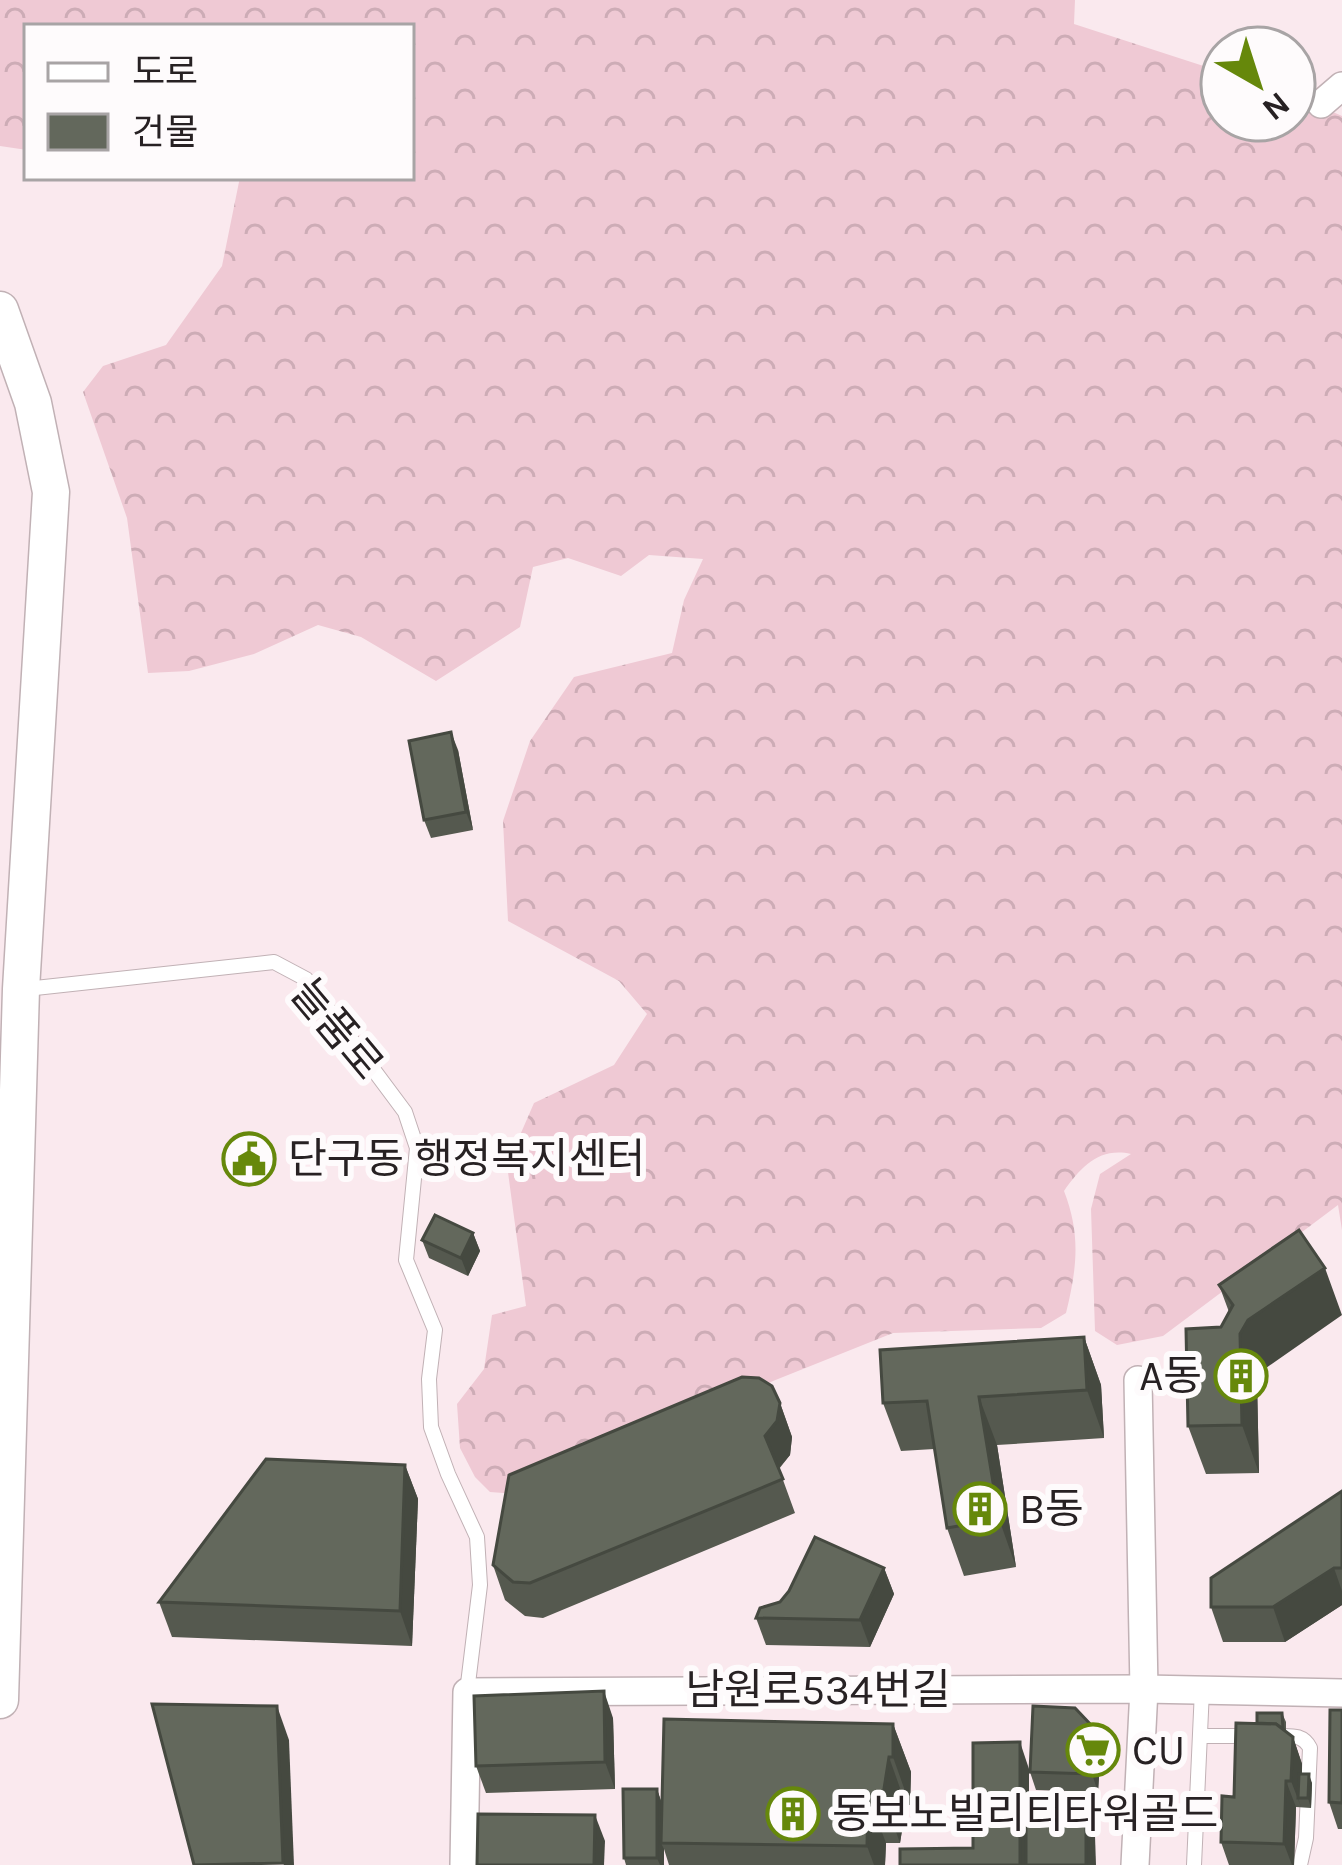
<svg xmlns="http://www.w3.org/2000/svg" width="1342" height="1865" font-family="Karla,'Noto Sans KR',sans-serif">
<defs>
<pattern id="forest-crowns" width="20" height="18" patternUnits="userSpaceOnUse" patternTransform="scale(3)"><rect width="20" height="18" fill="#efc9d4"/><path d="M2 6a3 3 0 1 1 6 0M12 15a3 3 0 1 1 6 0" fill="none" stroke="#cdacb6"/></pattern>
</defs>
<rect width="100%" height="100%" fill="#fae9ee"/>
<path fill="url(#forest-crowns)" d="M0,0h1075l-1,24 148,48v48h72v-25l48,21v1114l-4,-25 -175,131 -46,9 -22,-14 -4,-122 9,-35 31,-20c-32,-7 -50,13 -67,37 17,44 13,77 2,122l-25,15 -148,5 -120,48 -126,60 -131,53 -26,-2 -15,-15 -15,-29 -3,-44 27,-35 8,-54 34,-9 -19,-141 27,-62 80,-38 33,-51 -28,-33 -111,-60 -5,-100 27,-80 44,-64 98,-24 12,-53 19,-41 -54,-4 -28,21 -53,-18 -35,9 -13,60 -84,54 -75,-44 -43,-12 -64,29 -65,17 -41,2 -21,-155 -44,-126 20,-26 63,-21 56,-79 18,-89h171v-150h-384v123l-27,-4z"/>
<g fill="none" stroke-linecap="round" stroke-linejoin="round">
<g stroke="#c1b1b5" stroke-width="16">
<g id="service">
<polyline points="26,989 274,962 306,979 405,1112 417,1148 406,1260 435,1330 429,1379 431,1427 448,1474 477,1537 480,1585 467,1692"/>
<polyline points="1200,1736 1255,1736"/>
<path d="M1277,1736c14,0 26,-2 33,12l-4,90 -6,27"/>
<polyline points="1194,1865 1202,1690"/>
</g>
</g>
<g stroke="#c1b1b5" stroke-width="30">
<g id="minor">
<polyline points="1321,104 1342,86"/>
<polyline points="464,1865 467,1692 1144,1689 1342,1693"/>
<polyline points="1135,1865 1144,1689 1138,1380"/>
</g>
</g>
<g stroke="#c1b1b5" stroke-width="39">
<polyline id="tertiary" points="0,310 33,403 51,492 21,989 0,1700"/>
</g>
<use href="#service" stroke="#fff" stroke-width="14"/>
<use href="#minor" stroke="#fff" stroke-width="27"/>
<use href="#tertiary" stroke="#fff" stroke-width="36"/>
</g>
<g fill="#55594f">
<polygon points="458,750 473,830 431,838 424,820"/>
<polygon points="1299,1230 1266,1368 1257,1382 1259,1473 1206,1474 1188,1426 1221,1327 1229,1312 1219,1285"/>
<polygon points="473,1233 480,1251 468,1276 429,1258 422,1240"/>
<polygon points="1084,1337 1101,1385 1104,1438 997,1445 1016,1567 964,1576 947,1528 934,1449 901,1451 883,1403"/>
<polygon points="780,1403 792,1437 790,1455 779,1469 795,1513 543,1618 525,1616 505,1600 493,1565"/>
<polygon points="405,1465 418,1499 412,1646 172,1637 159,1602"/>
<polygon points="1342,1491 1342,1605 1285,1642 1223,1642 1211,1607"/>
<polygon points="884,1568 894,1594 870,1647 766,1645 756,1618"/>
<polygon points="1342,1710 1342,1829 1338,1829 1329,1802"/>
<polygon points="1282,1713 1286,1722 1286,1732 1293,1737 1302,1764 1302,1774 1312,1783 1311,1808 1296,1807 1294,1865 1229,1865 1221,1842 1257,1723"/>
<polygon points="613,1718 615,1789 486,1793 476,1766"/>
<polygon points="893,1724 911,1772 910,1805 906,1805 900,1843 886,1843 885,1865 669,1865 664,1849 664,1865 626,1865 624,1858 657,1789 662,1804"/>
<polygon points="1101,1746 1098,1792 1036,1790 1030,1772"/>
</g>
<g fill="#454940">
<polygon points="451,732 458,750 473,830 466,812"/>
<polygon points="473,1233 480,1251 468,1276 461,1258"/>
<polygon points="1325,1268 1342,1315 1266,1368 1257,1382 1259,1473 1242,1425 1240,1334 1248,1320"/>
<polygon points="1084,1337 1101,1385 1104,1438 1087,1390"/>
<polygon points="979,1397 997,1445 1016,1567 999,1519"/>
<polygon points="780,1403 792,1437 790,1455 777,1470 765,1436"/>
<polygon points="405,1465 418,1499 412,1646 400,1611"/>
<polygon points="884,1568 894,1594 870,1647 860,1620"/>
<polygon points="1334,1568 1342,1591 1342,1605 1285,1642 1273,1607"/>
<polygon points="604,1691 613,1718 615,1789 605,1762"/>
<polygon points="277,1706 289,1740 294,1865 284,1865 283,1863"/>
<polygon points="893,1724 911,1772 910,1805 893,1757"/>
<polygon points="1094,1728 1101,1746 1098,1792 1092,1774"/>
<polygon points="1293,1737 1302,1764 1301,1798 1298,1798 1301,1807 1291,1781"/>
<polygon points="1020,1742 1029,1769 1029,1865 1020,1865"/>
<polygon points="889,1757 906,1805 900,1843 883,1795"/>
<polygon points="1309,1774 1312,1783 1311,1808 1308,1798"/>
<polygon points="1286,1781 1296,1807 1294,1865 1292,1865 1284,1844"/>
<polygon points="657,1789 663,1807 661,1843 664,1849 664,1865 660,1865 657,1858"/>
<polygon points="868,1795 886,1843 885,1865 874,1865 867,1846"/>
<polygon points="1086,1809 1095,1836 1096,1865 1086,1865"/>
<polygon points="595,1815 605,1841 604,1865 594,1865"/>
</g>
<g fill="#63685c" stroke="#454940" stroke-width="3">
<polygon points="451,732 466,812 424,820 409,741"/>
<polygon points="435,1215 473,1233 461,1258 422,1240"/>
<polygon points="1299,1230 1325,1268 1248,1320 1240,1334 1242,1425 1188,1426 1186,1329 1221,1327 1233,1305 1219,1285"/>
<polygon points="1084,1337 1087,1390 979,1397 999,1519 947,1528 927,1401 883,1403 880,1350"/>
<polygon points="742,1377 759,1378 772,1386 780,1403 777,1421 765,1436 783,1479 530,1583 513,1582 493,1565 509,1475"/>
<polygon points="266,1459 405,1465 400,1611 159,1602"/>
<polygon points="1342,1491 1342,1568 1334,1568 1273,1607 1211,1607 1211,1578"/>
<polygon points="815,1537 884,1568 860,1620 756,1618 760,1608 780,1602 789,1591"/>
<polygon points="604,1691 605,1762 476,1766 474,1696"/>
<polygon points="152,1704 277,1706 283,1863 194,1865"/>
<polygon points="1033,1706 1075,1708 1094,1728 1092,1774 1030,1772"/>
<polygon points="1330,1710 1342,1710 1342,1803 1329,1802"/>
<polygon points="1257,1713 1282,1713 1283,1729 1276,1724 1257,1723"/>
<polygon points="664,1719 893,1724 893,1757 889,1757 883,1795 868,1795 867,1846 661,1843"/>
<polygon points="1236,1723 1276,1724 1293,1737 1291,1781 1286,1781 1284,1844 1221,1842 1222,1796 1234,1797"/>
<polygon points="1020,1742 1020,1865 900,1865 900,1849 973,1848 973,1743"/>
<polygon points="1299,1774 1309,1774 1308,1798 1298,1798"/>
<polygon points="623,1789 657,1789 657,1858 624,1858"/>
<polygon points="1086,1809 1086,1865 1026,1865 1026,1810"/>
<polygon points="478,1814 595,1815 594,1865 477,1865"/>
</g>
<defs>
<g id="civic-ring" transform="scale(2.7)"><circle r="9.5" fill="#fefbfc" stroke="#66880b" stroke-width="1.5"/><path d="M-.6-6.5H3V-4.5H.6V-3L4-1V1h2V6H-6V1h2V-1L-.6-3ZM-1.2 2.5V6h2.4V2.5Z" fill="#66880b"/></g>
<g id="building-ring" transform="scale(2.7)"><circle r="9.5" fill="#fefbfc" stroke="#66880b" stroke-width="1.5"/><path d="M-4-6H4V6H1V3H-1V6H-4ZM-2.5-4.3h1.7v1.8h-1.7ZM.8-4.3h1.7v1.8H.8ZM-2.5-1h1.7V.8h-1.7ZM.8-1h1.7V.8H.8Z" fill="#66880b"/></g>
<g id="supermarket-ring" transform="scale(2.7)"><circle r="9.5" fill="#fefbfc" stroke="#66880b" stroke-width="1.5"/><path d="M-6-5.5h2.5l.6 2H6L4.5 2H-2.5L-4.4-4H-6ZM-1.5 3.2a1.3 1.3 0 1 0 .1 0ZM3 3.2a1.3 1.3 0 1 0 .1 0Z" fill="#66880b"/></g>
</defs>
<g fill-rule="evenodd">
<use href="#civic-ring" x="249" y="1159"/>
<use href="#building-ring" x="1241" y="1376"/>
<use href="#building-ring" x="980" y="1509"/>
<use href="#supermarket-ring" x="1093" y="1750"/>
<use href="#building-ring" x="793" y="1814"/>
</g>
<g text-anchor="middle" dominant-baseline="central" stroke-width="12" stroke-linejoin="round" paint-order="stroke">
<g font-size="42" fill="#272123" stroke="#fefbfc">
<text transform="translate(337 1029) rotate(50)">늘품로</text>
<text x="818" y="1690">남원로534번길</text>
</g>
<g font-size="42" fill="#272123" stroke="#fefbfc" text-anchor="start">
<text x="288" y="1159">단구동 행정복지센터</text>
<text x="1202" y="1376" text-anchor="end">A동</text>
<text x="1019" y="1509">B동</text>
<text x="1132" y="1750">CU</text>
<text x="832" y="1814">동보노빌리티타워골드</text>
</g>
</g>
<rect x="24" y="24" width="390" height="156" fill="#fefbfc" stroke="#a8a4a5" stroke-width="3"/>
<rect x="48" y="63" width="60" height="18" fill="#ffffff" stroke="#a8a4a5" stroke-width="3"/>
<text x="132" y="84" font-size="36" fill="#272123">도로</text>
<rect x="48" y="114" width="60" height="36" fill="#63685c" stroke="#a8a4a5" stroke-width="3"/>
<text x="132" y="144" font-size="36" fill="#272123">건물</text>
<g transform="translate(1258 84) rotate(141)"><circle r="57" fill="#fefbfc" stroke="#a8a4a5" stroke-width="3"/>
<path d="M0-9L21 45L0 30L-21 45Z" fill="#66880b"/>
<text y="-18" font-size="33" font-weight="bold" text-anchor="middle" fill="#272123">N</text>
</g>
</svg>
